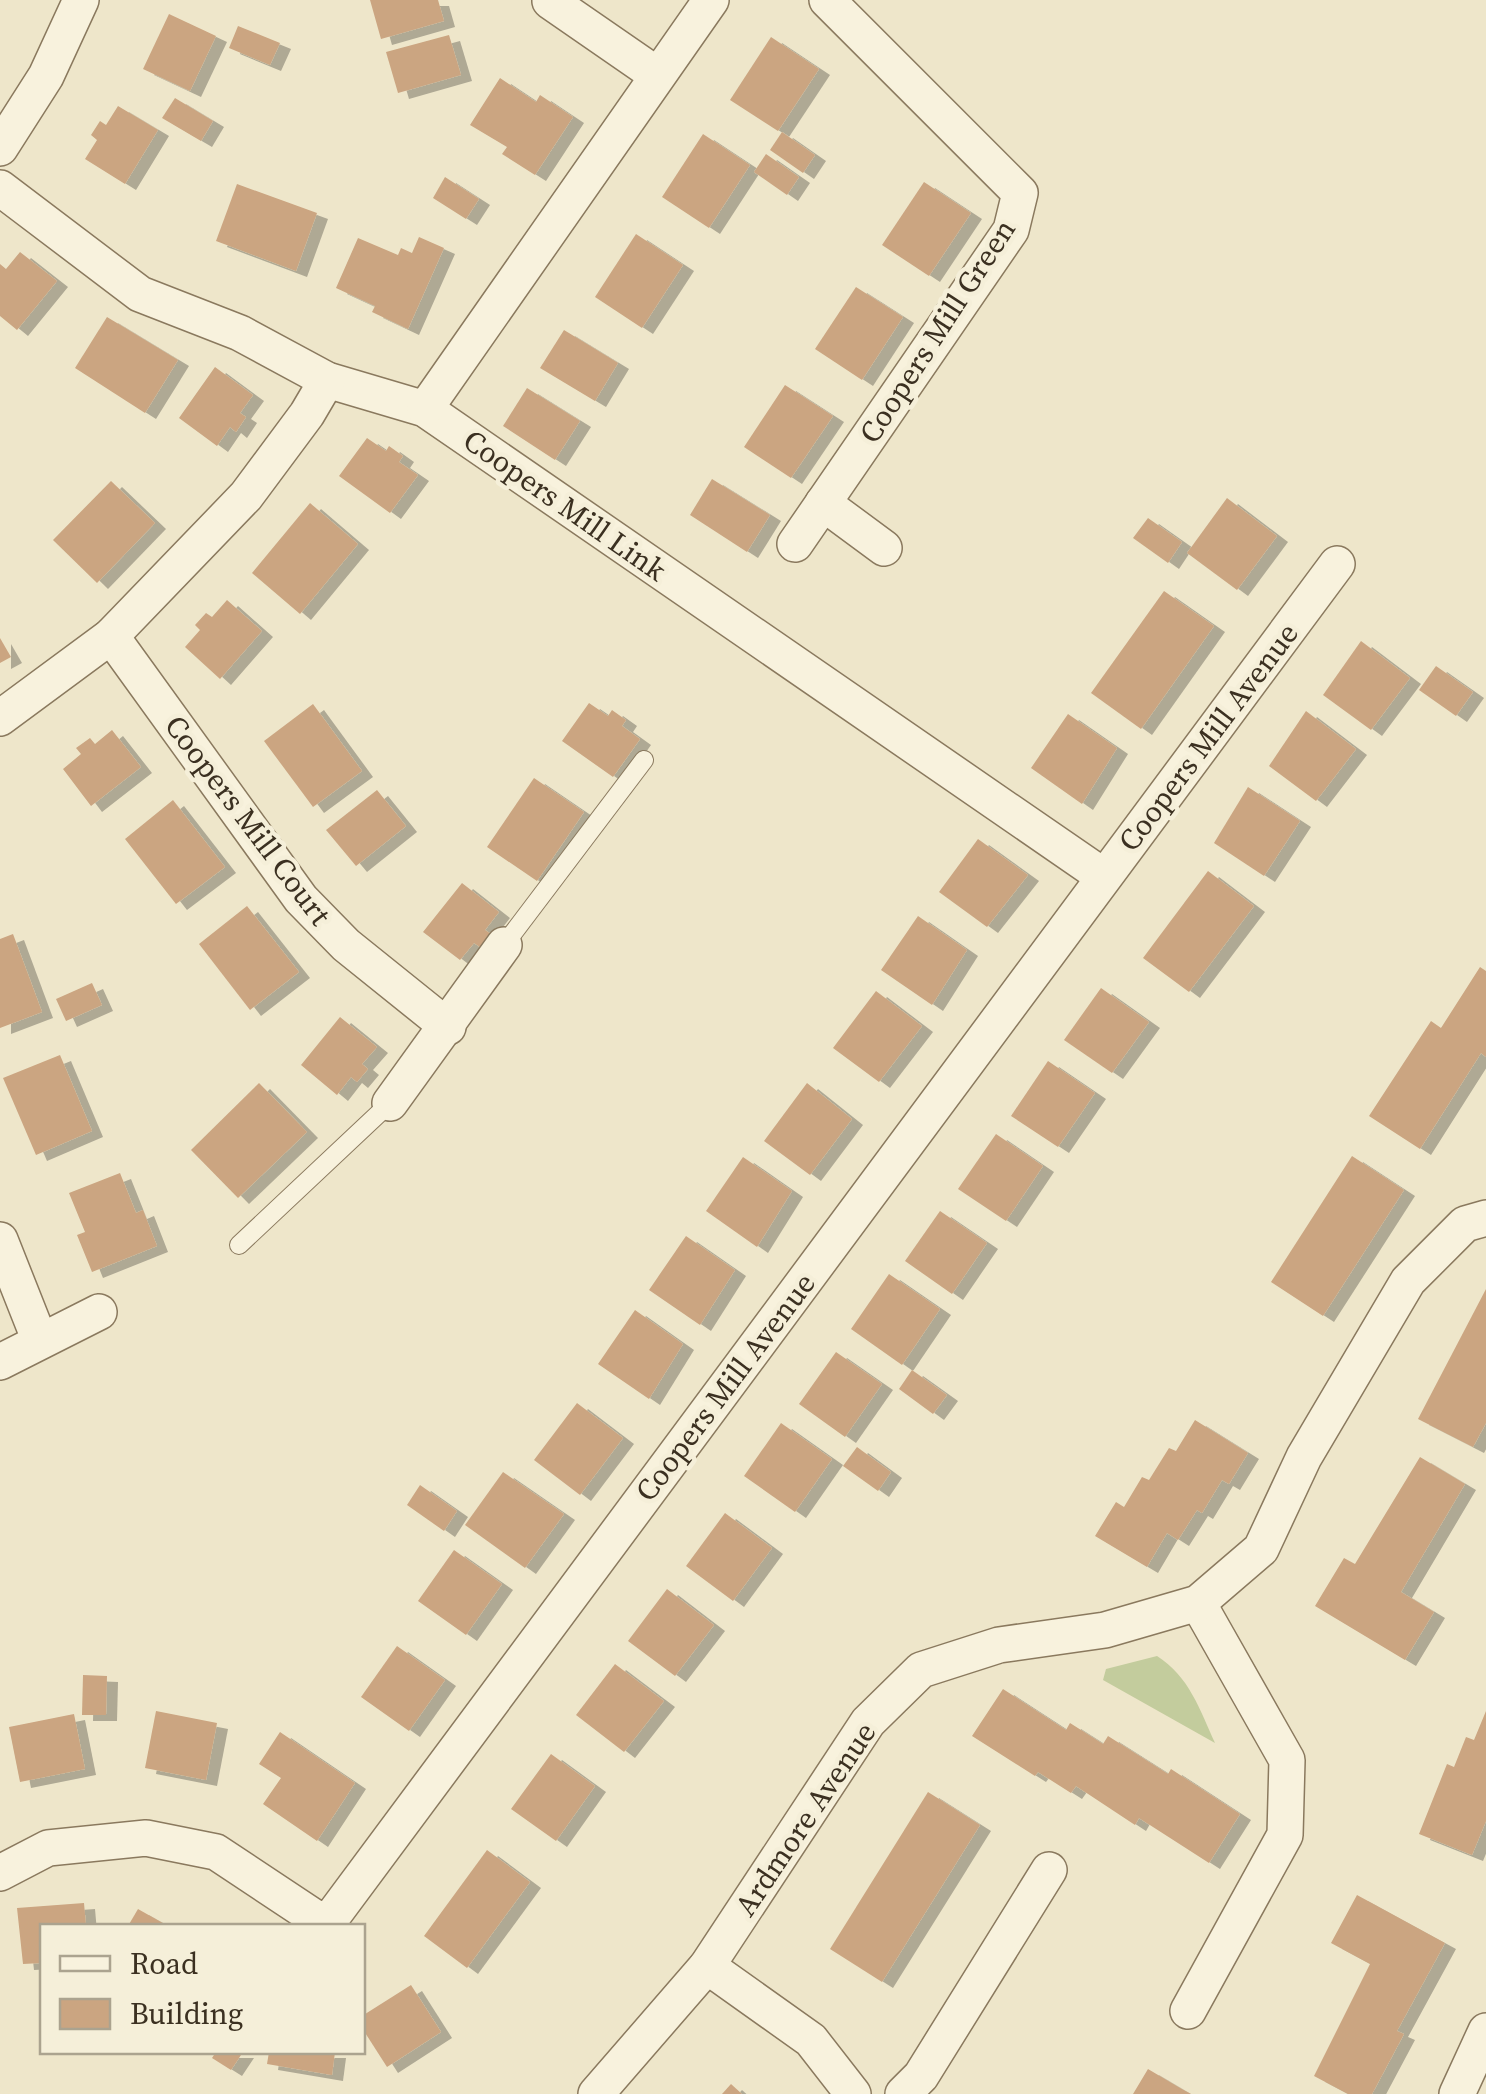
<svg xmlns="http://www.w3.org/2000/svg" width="1486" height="2094" font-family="'Source Serif 4',serif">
<defs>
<filter id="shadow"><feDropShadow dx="11" dy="6" stdDeviation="0" flood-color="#0004"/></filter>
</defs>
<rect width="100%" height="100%" fill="#eee6ca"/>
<path fill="#c3cc9d" d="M1157,1656c32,20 43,54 58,87l-112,-63 3,-11z"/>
<g fill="#cba581" filter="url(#shadow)">
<polygon points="370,0 438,0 444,21 381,39"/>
<polygon points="169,14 216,36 190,91 143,69"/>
<polygon points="238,26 280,43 270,65 229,48"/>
<polygon points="449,35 461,75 398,93 386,52"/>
<polygon points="771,37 819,69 778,131 730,100"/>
<polygon points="500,78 536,102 540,95 573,117 535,175 502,154 507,147 470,125"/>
<polygon points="175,98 213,121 201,141 162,118"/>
<polygon points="118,106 158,130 125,184 85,159 97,140 91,135 100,121 106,125"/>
<polygon points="782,132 815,155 803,173 770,150"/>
<polygon points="703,134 750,165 709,228 662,197"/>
<polygon points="766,154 799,177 787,195 754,172"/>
<polygon points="445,177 479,199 466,219 433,198"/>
<polygon points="924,182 971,213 929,276 882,245"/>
<polygon points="237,184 317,213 296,271 216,241"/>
<polygon points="636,234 683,265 642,328 595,297"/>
<polygon points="419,237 444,248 408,329 372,312 375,306 336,288 358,238 398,255 401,248 412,253"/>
<polygon points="20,252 57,281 17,330 0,316 0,264 6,269"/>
<polygon points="856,287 903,317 862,380 815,349"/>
<polygon points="107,317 178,360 145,413 75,368"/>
<polygon points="564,330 618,363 595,401 540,368"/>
<polygon points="215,367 253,395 240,413 246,417 236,432 230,427 217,446 179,418"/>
<polygon points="785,385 833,416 791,478 744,447"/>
<polygon points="527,388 580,421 555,460 503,426"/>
<polygon points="367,438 386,451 389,446 403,456 399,462 418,475 390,513 339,476"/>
<polygon points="712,479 770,515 747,552 690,515"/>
<polygon points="111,481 155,523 97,583 53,540"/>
<polygon points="1227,498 1277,536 1237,590 1187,553"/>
<polygon points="310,503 358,544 300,614 252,573"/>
<polygon points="1148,518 1182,542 1168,563 1133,538"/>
<polygon points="1164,591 1214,626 1141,729 1091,693"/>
<polygon points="227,600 262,631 220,679 185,647 200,630 195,625 206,613 212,617"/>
<polygon points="0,638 11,657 0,663"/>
<polygon points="1361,641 1410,678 1371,730 1323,695"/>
<polygon points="1436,666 1473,692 1456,716 1419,690"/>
<polygon points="589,703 608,716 612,710 626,720 622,726 640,739 613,777 562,741"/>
<polygon points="313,704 362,771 313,807 264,741"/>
<polygon points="1306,711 1356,749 1316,801 1269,766"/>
<polygon points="1068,714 1117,748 1082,804 1031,768"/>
<polygon points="112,730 141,767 91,806 63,769 81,754 76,748 90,738 95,744"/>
<polygon points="534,778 584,812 537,881 487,847"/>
<polygon points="1248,787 1300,821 1264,876 1214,843"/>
<polygon points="377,790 406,826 356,866 326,830"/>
<polygon points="173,800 225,867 176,904 125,839"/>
<polygon points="978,839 1028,875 987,927 939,892"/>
<polygon points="1208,871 1254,906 1189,992 1143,958"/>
<polygon points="462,883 499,912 485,930 491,934 480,947 474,943 460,960 423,932"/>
<polygon points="247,906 299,972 250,1010 199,944"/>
<polygon points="918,916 967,950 932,1005 881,970"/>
<polygon points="13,934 42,1012 0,1028 0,939"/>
<polygon points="1480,967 1486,971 1486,1057 1481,1053 1420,1149 1369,1116 1431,1021 1441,1028"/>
<polygon points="92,983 102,1005 66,1021 56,999"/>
<polygon points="1101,988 1149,1022 1112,1073 1064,1040"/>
<polygon points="876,991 922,1026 879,1082 833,1048"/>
<polygon points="340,1017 377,1047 362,1064 368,1069 357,1082 351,1077 337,1095 301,1065"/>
<polygon points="60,1055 92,1131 36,1155 3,1078"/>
<polygon points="1048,1061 1095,1093 1058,1147 1011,1116"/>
<polygon points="259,1083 307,1132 238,1198 191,1150"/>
<polygon points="807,1083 852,1119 810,1175 764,1141"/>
<polygon points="996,1134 1043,1166 1006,1221 958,1189"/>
<polygon points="1352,1156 1404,1190 1323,1316 1271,1282"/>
<polygon points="743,1157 792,1191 757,1247 706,1211"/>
<polygon points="120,1173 136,1213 143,1210 157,1246 92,1272 77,1235 85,1232 69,1193"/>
<polygon points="940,1211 987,1243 952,1294 905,1261"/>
<polygon points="686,1236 735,1270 700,1325 649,1290"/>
<polygon points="889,1274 940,1309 902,1365 851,1329"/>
<polygon points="1486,1289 1486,1423 1473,1447 1418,1419"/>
<polygon points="635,1310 683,1344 649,1399 598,1364"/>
<polygon points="836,1352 882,1384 845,1437 799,1404"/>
<polygon points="912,1370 947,1395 933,1414 899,1389"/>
<polygon points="577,1403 623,1438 580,1495 534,1460"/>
<polygon points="1195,1420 1248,1453 1229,1484 1222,1480 1202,1513 1197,1510 1178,1540 1167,1533 1147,1567 1095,1536 1116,1502 1124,1507 1142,1477 1149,1480 1169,1448 1176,1451"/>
<polygon points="781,1423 832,1459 795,1512 744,1476"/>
<polygon points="857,1447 891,1472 878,1491 843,1466"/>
<polygon points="1420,1457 1465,1484 1401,1592 1434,1612 1405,1660 1315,1606 1344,1558 1355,1564"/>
<polygon points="503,1472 564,1514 525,1568 465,1525"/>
<polygon points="420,1485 457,1511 444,1531 407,1505"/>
<polygon points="725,1513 772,1548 733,1601 686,1566"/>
<polygon points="454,1550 502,1584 466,1635 418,1601"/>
<polygon points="667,1589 714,1625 675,1676 628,1641"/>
<polygon points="397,1646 445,1680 409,1731 361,1697"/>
<polygon points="615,1664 664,1701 624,1752 576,1715"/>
<polygon points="83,1675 107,1676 106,1715 82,1715"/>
<polygon points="1003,1689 1066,1730 1070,1723 1103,1744 1108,1736 1168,1774 1171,1769 1240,1814 1209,1863 1139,1818 1135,1825 1076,1786 1071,1793 1038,1772 1035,1776 972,1736"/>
<polygon points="156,1711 217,1723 206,1780 145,1768"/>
<polygon points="1486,1711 1486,1821 1472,1855 1419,1834 1447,1764 1454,1767 1466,1737 1474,1740"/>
<polygon points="74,1714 85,1769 20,1782 9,1727"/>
<polygon points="280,1732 355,1783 317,1841 263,1804 281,1778 259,1764"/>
<polygon points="551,1754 595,1786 556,1841 511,1809"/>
<polygon points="928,1792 980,1825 882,1982 830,1949"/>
<polygon points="487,1850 530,1882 467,1968 424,1936"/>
<polygon points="1357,1895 1445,1943 1397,2031 1404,2034 1372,2094 1348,2094 1314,2076 1370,1964 1331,1943"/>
<polygon points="84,1903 86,1926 42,1926 42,1963 23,1964 17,1908"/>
<polygon points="138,1909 168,1926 128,1926"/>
<polygon points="411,1985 441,2032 387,2067 362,2028 362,2016"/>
<polygon points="216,2052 243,2052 231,2070 212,2058"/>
<polygon points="269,2052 335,2052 332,2075 267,2064"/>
<polygon points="1148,2069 1180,2088 1191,2094 1133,2094"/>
<polygon points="731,2084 742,2094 722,2094"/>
</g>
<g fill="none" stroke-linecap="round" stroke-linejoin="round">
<g stroke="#8a795e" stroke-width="20">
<g id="lane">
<polyline points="504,945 644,760"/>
<polyline points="239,1245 390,1103"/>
</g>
</g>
<g stroke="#8a795e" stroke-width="38">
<g id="street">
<polyline points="550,1 657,75"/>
<polyline points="0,148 46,76 81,0"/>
<polyline points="0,188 140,294 240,333 327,380 425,409 1103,876"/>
<polyline points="425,409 711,0"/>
<polyline points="823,503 884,548"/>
<polyline points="795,544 1011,230 1020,193 827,0"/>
<polyline points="111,636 301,899 346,945 448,1027"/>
<polyline points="0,718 111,636 246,496 307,414 327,380"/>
<polyline points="390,1103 504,945"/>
<polyline points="0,1240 40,1341"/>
<polyline points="0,1362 99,1312"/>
<polyline points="0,1873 48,1848 146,1838 216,1852 326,1925 1337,564"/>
<polyline points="707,1966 811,2040 853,2094"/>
<polyline points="1188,2011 1285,1835 1287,1760 1198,1603"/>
<polyline points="596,2094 707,1966 868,1722 921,1670 999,1645 1105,1630 1198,1603 1261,1549 1304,1457 1408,1281 1465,1224 1486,1218"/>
<polyline points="903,2094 921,2076 1049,1870"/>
<polyline points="1457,2094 1486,2031"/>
</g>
</g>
<use href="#lane" stroke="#f8f2dd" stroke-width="18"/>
<use href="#street" stroke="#f8f2dd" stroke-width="35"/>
</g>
<g text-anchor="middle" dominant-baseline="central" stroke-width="9" stroke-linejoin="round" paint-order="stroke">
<g font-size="30" fill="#3b3021" stroke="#f5efd9">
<text transform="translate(937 331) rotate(-57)">Coopers Mill Green</text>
<text transform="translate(565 505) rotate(35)">Coopers Mill Link</text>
<text transform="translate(1208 737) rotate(-53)">Coopers Mill Avenue</text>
<text transform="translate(248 820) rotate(53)">Coopers Mill Court</text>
<text transform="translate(725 1387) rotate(-53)">Coopers Mill Avenue</text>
<text transform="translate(805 1819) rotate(-56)">Ardmore Avenue</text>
</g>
</g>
<rect x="40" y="1924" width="325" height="130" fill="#f5efd9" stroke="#aba38f" stroke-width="2.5"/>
<rect x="60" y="1956" width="50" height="15" fill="#f8f2dd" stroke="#aba38f" stroke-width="2.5"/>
<text x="130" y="1974" font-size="30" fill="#3b3021">Road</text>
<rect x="60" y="1999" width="50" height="30" fill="#cba581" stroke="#aba38f" stroke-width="2.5"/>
<text x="130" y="2024" font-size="30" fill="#3b3021">Building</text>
</svg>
